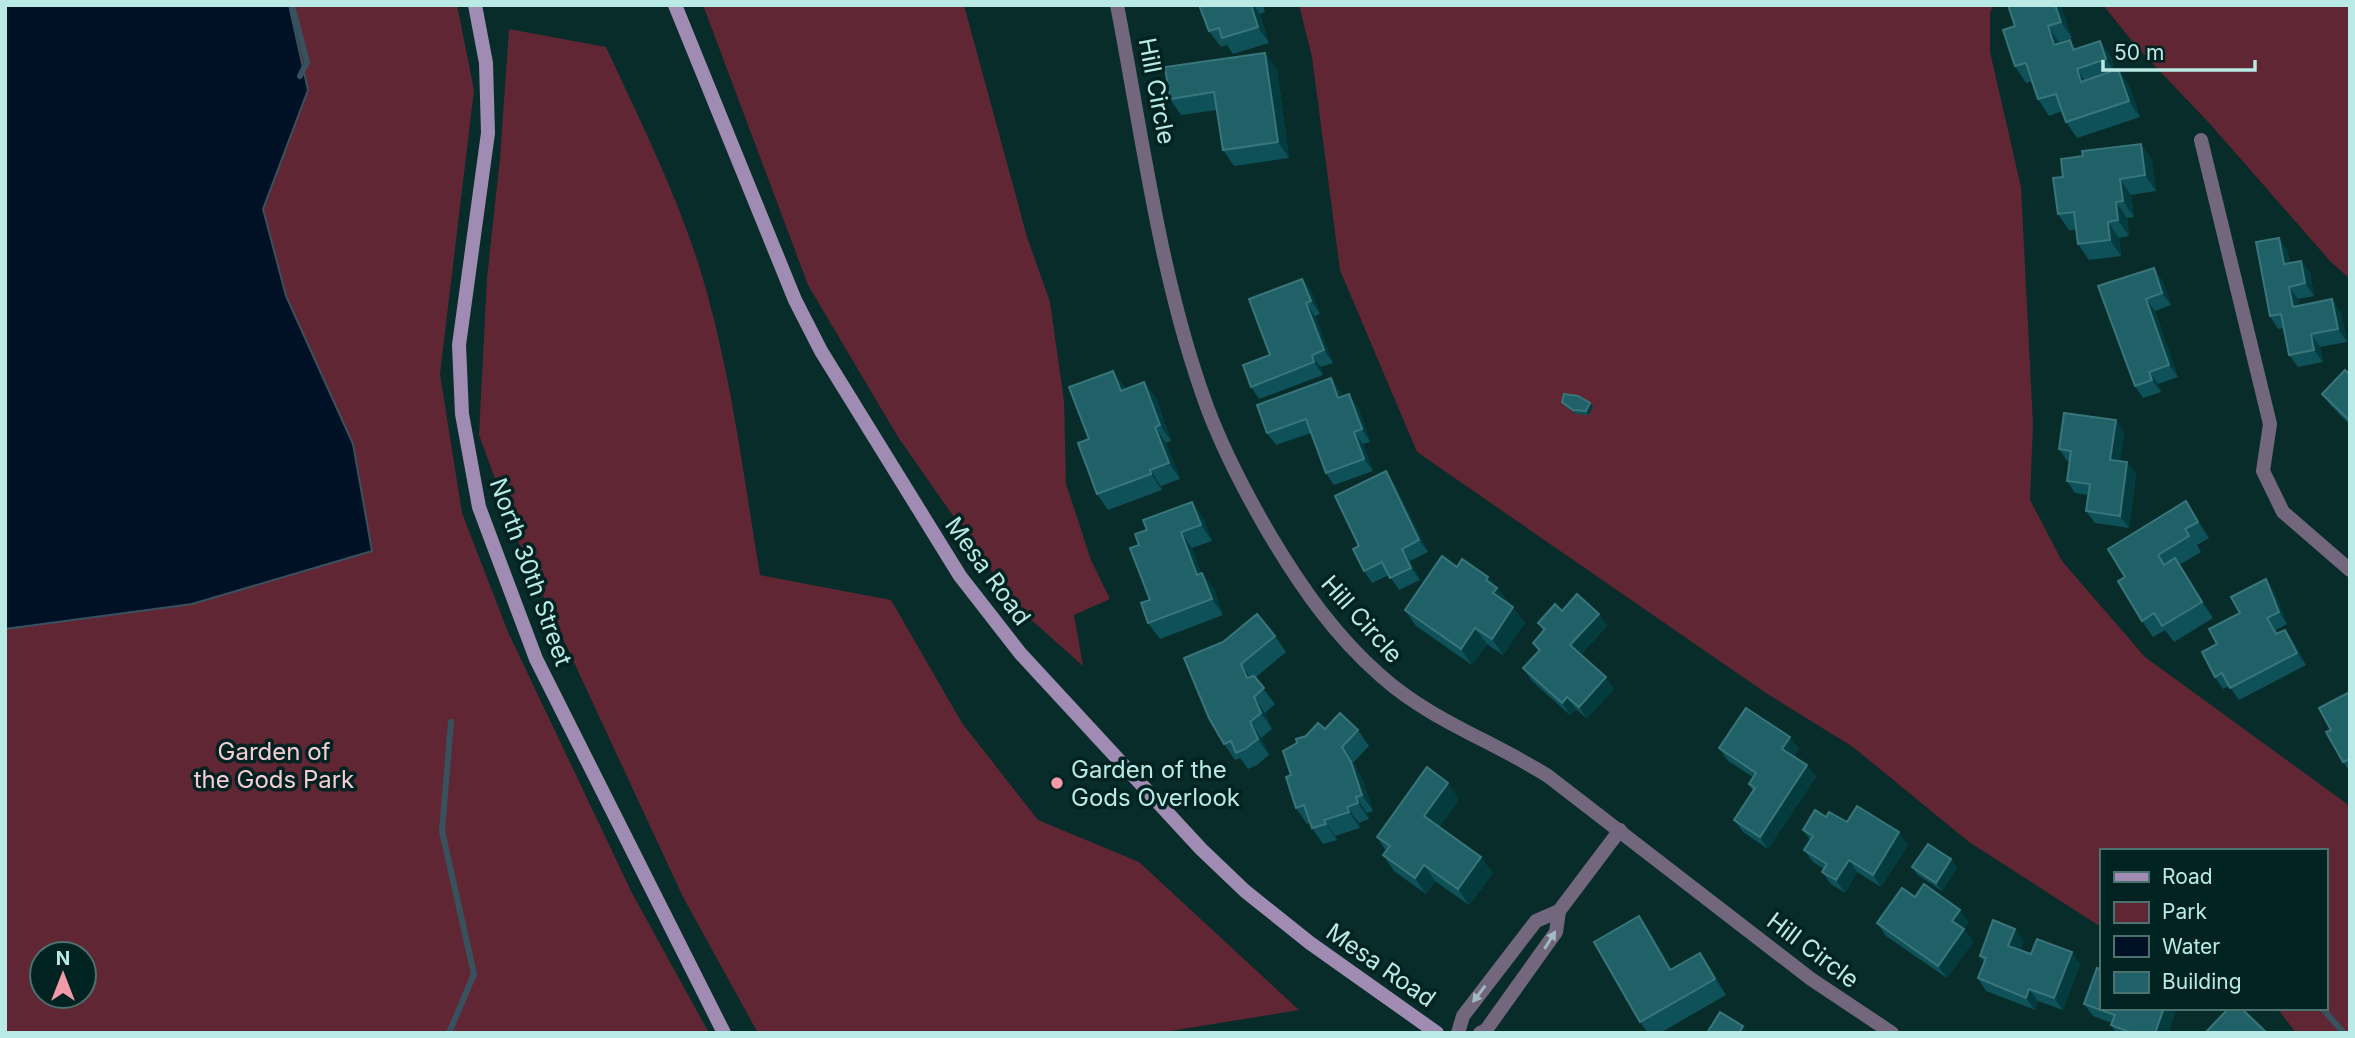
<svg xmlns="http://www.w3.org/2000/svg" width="2355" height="1038" font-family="Inter,sans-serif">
<rect width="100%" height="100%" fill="#072c29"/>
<g fill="#612633" fill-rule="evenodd">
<path d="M5,5h452l17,85 -34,284 22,139 46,119 124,261 77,140h-704zM42,954h42v42h-42z"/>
<polygon points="703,5 964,5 1027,237 1050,302 1064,401 1066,484 1091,560 1110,599 1074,615 1083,666 1016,606 898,437 808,285"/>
<polygon points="1299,5 1993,5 1990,13 1990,52 2021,187 2033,424 2030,500 2062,561 2145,657 2350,806 2350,1033 2296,1033 2277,1008 2325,1008 2325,851 2101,851 2101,927 1969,842 1853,747 1766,693 1417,452 1340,270 1312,57"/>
<polygon points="2103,5 2350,5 2350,279 2330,261 2211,125 2136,46"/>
<path d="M509,29l97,18c37,80 78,161 101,246 26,93 37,187 53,282l131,25 71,123 76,97 101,42 160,148 -141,23h-400l-75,-136 -164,-353 -40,-109 8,-157 13,-120z"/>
</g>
<polygon fill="#001025" stroke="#38515f" stroke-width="2" points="5,5 289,5 308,90 263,209 286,296 353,444 372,551 192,604 5,629"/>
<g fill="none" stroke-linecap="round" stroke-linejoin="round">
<g stroke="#38515f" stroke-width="6">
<polyline points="292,5 307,62 300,76"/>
<polyline points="2322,1008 2344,1033"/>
<polyline points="449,1033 474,974 442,831 451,722"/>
</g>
<g stroke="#73677e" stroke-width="14">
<path d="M1117,5c26,134 43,274 90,402 17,45 39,87 63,128 31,52 65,101 111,141 49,44 112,65 167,100l263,203 81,54"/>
<polyline points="2201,140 2270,424 2263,471 2283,512 2350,570"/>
<polyline points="1458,1033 1463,1016 1536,921 1559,911 1620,830"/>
<polyline points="1480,1033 1486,1030 1556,932 1559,911"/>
</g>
<g stroke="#a08cb2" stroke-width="14">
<polyline points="475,5 486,63 488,133 459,345 462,414 479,507 536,659 724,1033"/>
<polyline points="675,5 795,300 821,351 960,576 1020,653 1201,849 1245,891 1310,943 1437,1033"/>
</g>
</g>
<g fill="#0e5158">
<polygon points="1199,5 1263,5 1265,12 1260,14 1269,43 1233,54 1227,45 1221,47 1209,31"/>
<polygon points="2008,5 2060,5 2062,9 2072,38 2059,42 2059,43 2070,40 2076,49 2100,41 2111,57 2115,70 2118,69 2129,85 2140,117 2077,138 2066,122 2062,111 2049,116 2038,99 2032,81 2026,83 2015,66 2015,26"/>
<polygon points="1277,69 1289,158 1234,166 1223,150 1217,110 1181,115 1170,99"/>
<polygon points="2141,144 2152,160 2156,191 2131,195 2134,217 2127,218 2129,236 2119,238 2121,256 2089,260 2078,244 2076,230 2069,230 2058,214 2063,177 2083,156"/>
<polygon points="2279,238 2287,250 2290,263 2301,261 2310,273 2314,296 2298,299 2299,306 2341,312 2347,342 2320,347 2323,362 2298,367 2289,355 2284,328 2278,329 2270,316"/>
<polygon points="1302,279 1311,291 1320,314 1315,316 1333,363 1320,367 1323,375 1259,399 1251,387 1270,355"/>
<polygon points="2162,280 2171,305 2155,311 2178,377 2158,384 2161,392 2143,398 2135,386 2098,286"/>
<polygon points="2350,375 2350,425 2331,406 2322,394"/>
<polygon points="1331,378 1340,391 1342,397 1358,407 1370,442 1363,444 1373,471 1334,485 1326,473 1311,433 1276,445 1267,433"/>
<polygon points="1144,382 1156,398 1171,441 1166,443 1180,479 1161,486 1162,490 1108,510 1097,494 1089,439 1125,387 1125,389"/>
<polygon points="1562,402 1590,403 1593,407 1589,415 1576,414 1565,406"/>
<polygon points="2124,432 2120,461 2127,462 2136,474 2129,528 2095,523 2086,511 2088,495 2075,493 2067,481 2070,462 2067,461 2059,449"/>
<polygon points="1386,471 1394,484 1428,552 1410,561 1420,580 1399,590 1389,575 1372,583 1364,571 1359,546"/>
<polygon points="2186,501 2209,538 2197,545 2201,552 2179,565 2213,618 2174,642 2165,630 2153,637 2142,621 2125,577"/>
<polygon points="1192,502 1203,518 1212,541 1192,548 1201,573 1214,589 1223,615 1160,639 1148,623 1150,600 1147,530"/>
<polygon points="1457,567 1488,577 1525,623 1503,655 1487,644 1472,665 1416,626 1405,610"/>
<polygon points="2274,591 2287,624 2276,630 2278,634 2294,642 2306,665 2239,700 2229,686 2223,689 2215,677 2217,644"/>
<polygon points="1562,611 1599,614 1607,626 1581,654 1614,689 1587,719 1576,709 1570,715 1532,681 1523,668 1539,652 1533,643 1543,631 1538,623"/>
<polygon points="1275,636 1286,652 1255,678 1275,704 1265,713 1272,729 1261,738 1269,755 1257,765 1248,769 1240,758 1235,760 1224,744 1184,658"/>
<polygon points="2350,692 2350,772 2343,762 2331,730"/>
<polygon points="1325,729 1358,730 1369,746 1353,763 1362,778 1373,811 1367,813 1369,819 1359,823 1360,828 1335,836 1337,840 1323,844 1312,828 1310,823 1307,824 1296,808 1291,775 1297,743 1306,736"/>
<polygon points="1790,737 1799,749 1794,756 1807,765 1816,777 1768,849 1743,832 1734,820 1753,791 1749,784 1753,777 1728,761 1719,748"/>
<polygon points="1459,799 1439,827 1493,873 1469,905 1435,881 1426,894 1394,871 1383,855 1386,851 1377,837"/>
<polygon points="1826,817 1847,822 1908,845 1881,887 1857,872 1845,893 1831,884 1822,872 1824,869 1813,862 1804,850 1810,840 1803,830"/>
<polygon points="1951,859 1957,868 1942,891 1918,875 1912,867"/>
<polygon points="1915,897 1969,922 1964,929 1973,942 1947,978 1886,936 1877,923"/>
<polygon points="1639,916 1650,932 1672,969 1700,953 1711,969 1726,995 1660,1033 1648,1033 1640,1022"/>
<polygon points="2024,941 2020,950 2031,954 2080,964 2063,1010 2038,1001 2035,1010 1986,991 1978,978 1984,962 1980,956"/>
<polygon points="2084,1004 2101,1008 2177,1008 2168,1033 2116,1033 2111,1025 2112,1023 2093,1016"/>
</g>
<g fill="#033b3f">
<polygon points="1251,5 1254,5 1260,14 1269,43 1258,27"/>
<polygon points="2055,5 2060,5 2062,9 2072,38 2061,22"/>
<polygon points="2048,26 2059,42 2065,61 2054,45"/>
<polygon points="2100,41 2111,57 2117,75 2106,59"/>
<polygon points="1265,53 1277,69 1289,158 1278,142"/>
<polygon points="2077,69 2088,86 2081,82"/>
<polygon points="2118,69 2129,85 2140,117 2129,101"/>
<polygon points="2141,144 2152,160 2156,191 2145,175"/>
<polygon points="2120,179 2131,195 2134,217 2123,201"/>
<polygon points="2116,202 2127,218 2129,236 2118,220"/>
<polygon points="2108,222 2119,238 2121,256 2110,240"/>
<polygon points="2279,238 2287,250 2292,277 2284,264"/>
<polygon points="2301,261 2310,273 2314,296 2305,283"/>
<polygon points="2154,268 2162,280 2171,305 2162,293"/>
<polygon points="1302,279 1311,291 1320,314 1311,301"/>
<polygon points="2289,287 2298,299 2302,319 2293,307"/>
<polygon points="2146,299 2155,311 2178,377 2169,365"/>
<polygon points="2332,299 2341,312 2347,342 2338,329"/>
<polygon points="1306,303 1315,316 1333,363 1324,350"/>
<polygon points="2311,334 2320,347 2323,362 2314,350"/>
<polygon points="1312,355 1320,367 1323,375 1314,362"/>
<polygon points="1113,371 1125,387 1132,407 1121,391"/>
<polygon points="2149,372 2158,384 2161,392 2152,380"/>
<polygon points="1331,378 1340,391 1347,410 1338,398"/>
<polygon points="1144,382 1156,398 1171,441 1160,425"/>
<polygon points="1349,394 1358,407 1370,442 1362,429"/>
<polygon points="1590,403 1593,407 1589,415 1586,411"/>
<polygon points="2116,420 2124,432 2119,472 2110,460"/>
<polygon points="1155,427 1166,443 1180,479 1169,463"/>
<polygon points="1354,432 1363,444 1373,471 1364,459"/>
<polygon points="2127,462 2136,474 2129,528 2120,516"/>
<polygon points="1150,470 1161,486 1162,490 1151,474"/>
<polygon points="1386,471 1394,484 1428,552 1419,540"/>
<polygon points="2186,501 2197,517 2209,538 2198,522"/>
<polygon points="1192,502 1203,518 1212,541 1201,525"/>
<polygon points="1181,532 1192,548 1208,591 1197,575"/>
<polygon points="1402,549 1410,561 1420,580 1411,568"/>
<polygon points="2175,558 2186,574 2213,618 2202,602"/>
<polygon points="1202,573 1214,589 1223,615 1212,599"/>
<polygon points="1488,577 1496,589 1497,588 1509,604 1493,593 1486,580"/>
<polygon points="2266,579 2274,591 2287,624 2279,612"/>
<polygon points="1513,607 1525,623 1503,655 1492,639"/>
<polygon points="1599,614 1607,626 1579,657 1570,645"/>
<polygon points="1475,628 1487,644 1472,665 1461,649"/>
<polygon points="2285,630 2294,642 2306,665 2297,653"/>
<polygon points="1241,664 1252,680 1258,695 1247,678"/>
<polygon points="1606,677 1614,689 1587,719 1579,707"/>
<polygon points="1254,697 1265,713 1272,729 1261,713"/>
<polygon points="1567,697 1576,709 1570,715 1562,703"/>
<polygon points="1250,722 1261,738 1269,755 1258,739"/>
<polygon points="1790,737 1799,749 1791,761 1782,749"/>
<polygon points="1342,747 1362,778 1373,811 1362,795"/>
<polygon points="1807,765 1816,777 1768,849 1760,837"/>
<polygon points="1448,783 1459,799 1435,832 1424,816"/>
<polygon points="1356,797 1367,813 1369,819 1358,803"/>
<polygon points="1347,807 1359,823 1360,828 1349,812"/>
<polygon points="1324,820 1335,836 1337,840 1326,824"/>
<polygon points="1899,832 1908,845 1881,887 1873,875"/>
<polygon points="1481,857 1493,873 1469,905 1458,889"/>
<polygon points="1951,859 1957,868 1942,891 1936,883"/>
<polygon points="1849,860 1857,872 1845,893 1836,880"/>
<polygon points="1424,865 1435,881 1426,894 1415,878"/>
<polygon points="1960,910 1969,922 1961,934 1952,921"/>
<polygon points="1639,916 1650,932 1682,986 1670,970"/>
<polygon points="1964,929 1973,942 1947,978 1938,966"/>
<polygon points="2015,929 2024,941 2017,958 2008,946"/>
<polygon points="2072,952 2080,964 2063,1010 2054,998"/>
<polygon points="1700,953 1711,969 1726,995 1715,979"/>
<polygon points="2029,989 2038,1001 2035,1010 2026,998"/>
<polygon points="2164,1008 2177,1008 2168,1033 2155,1033"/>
<polygon points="1743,1026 1747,1033 1739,1033"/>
</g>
<g fill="#206167" stroke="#38767b" stroke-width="2">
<polygon points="1199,5 1251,5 1258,27 1222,38 1219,28 1209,31"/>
<polygon points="2008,5 2055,5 2061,22 2048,26 2054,45 2070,40 2073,50 2100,41 2106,59 2077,69 2081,82 2118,69 2129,101 2066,122 2056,94 2038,99 2026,63 2015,66 2003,30 2015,26"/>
<polygon points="1265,53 1278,142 1223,150 1214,92 1170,99 1165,67"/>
<polygon points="2141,144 2145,175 2120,179 2123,201 2116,202 2118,220 2108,222 2110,240 2078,244 2074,212 2058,214 2053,178 2063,177 2061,159 2083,156 2082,151"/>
<polygon points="2279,238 2284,264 2301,261 2305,283 2289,287 2293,307 2332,299 2338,329 2311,334 2314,350 2289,355 2281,314 2270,316 2256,242"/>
<polygon points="2154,268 2162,293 2146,299 2169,365 2149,372 2152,380 2135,386 2098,286"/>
<polygon points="1302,279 1311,301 1306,303 1324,350 1312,355 1314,362 1251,387 1243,365 1270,355 1249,299"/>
<polygon points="2345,370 2350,375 2350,421 2322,394"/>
<polygon points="1113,371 1121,391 1144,382 1160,425 1155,427 1169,463 1150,470 1151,474 1097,494 1078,443 1089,439 1069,387"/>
<polygon points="1331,378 1338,398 1349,394 1362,429 1354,432 1364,459 1326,473 1306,419 1267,433 1257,405"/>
<polygon points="1564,394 1578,396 1590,403 1586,411 1573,410 1562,402"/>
<polygon points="2064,413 2116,420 2110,460 2127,462 2120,516 2086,511 2090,484 2067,481 2071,451 2059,449"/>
<polygon points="1386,471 1419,540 1402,549 1411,568 1390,578 1382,562 1364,571 1353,549 1359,546 1335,496"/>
<polygon points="2186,501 2198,522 2185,529 2189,536 2158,555 2164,565 2175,558 2202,602 2162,626 2154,613 2142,621 2118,581 2125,577 2108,549"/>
<polygon points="1192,502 1201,525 1181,532 1197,575 1202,573 1212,599 1148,623 1141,603 1150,600 1130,548 1139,545 1135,534 1147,530 1143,520"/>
<polygon points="1442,556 1457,567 1462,559 1488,577 1486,580 1497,588 1493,593 1513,607 1492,639 1475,628 1461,649 1405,610"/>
<polygon points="2266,579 2279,612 2267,618 2276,634 2285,630 2297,653 2230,688 2222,673 2215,677 2202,652 2217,644 2209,629 2240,613 2231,597"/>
<polygon points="1577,594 1599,614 1570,645 1606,677 1579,707 1567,697 1562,703 1523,668 1540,650 1533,643 1545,629 1538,623 1555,604 1562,611"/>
<polygon points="1257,614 1275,636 1241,664 1247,678 1254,676 1264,688 1254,697 1261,713 1250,722 1258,739 1245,749 1236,753 1231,741 1224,744 1209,718 1184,658 1223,642"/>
<polygon points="2350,692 2350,759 2343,762 2326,732 2331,730 2319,708"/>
<polygon points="1746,708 1790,737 1782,749 1807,765 1760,837 1734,820 1755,788 1749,784 1756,773 1719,748"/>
<polygon points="1340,713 1358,730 1342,747 1351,762 1362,795 1356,797 1358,803 1347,807 1349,812 1324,820 1326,824 1312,828 1304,805 1296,808 1286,777 1291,775 1283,751 1297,743 1296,739 1306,736 1318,723 1325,729"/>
<polygon points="1427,767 1448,783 1424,816 1481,857 1458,889 1424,865 1415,878 1383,855 1390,846 1377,837"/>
<polygon points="1857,806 1899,832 1873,875 1849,860 1836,880 1822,872 1827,864 1804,850 1813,836 1803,830 1815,810 1826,817 1829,812 1847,822"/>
<polygon points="1928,844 1951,859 1936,883 1912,867"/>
<polygon points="1924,884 1960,910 1952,921 1964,929 1938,966 1877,923 1902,888 1915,897"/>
<polygon points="1639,916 1670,970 1700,953 1715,979 1640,1022 1594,942"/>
<polygon points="1993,920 2015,929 2008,946 2031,954 2037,939 2072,952 2054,998 2029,989 2026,998 1978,978 1986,958 1980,956"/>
<polygon points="2097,968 2101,969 2101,1008 2164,1008 2155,1033 2132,1033 2111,1025 2115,1015 2084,1004"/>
<polygon points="2229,1008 2241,1008 2267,1033 2205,1033"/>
<polygon points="1720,1012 1743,1026 1739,1033 1707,1033"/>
</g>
<defs><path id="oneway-solid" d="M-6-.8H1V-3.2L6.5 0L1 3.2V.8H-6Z" transform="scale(1.75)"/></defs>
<g fill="#a0bcc1">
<use href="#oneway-solid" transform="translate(1550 940) rotate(-58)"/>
<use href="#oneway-solid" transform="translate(1479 994) rotate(127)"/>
</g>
<circle fill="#f39aa9" stroke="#002220" stroke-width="2.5" cx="1057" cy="783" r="7"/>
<g text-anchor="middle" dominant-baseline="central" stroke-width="7" stroke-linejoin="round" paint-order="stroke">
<g font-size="24" fill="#b9eae5" stroke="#002220">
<text transform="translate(1157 91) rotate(79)">Hill Circle</text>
<text transform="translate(988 571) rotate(54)">Mesa Road</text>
<text transform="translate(531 572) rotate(70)">North 30th Street</text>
<text transform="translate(1362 619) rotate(48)">Hill Circle</text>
<text transform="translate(1813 950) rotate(37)">Hill Circle</text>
<text transform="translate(1381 965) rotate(35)">Mesa Road</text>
</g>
<g font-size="24" fill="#f6cdd2" stroke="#002220">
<text x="274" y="751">Garden of<tspan x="274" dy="28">the Gods Park</tspan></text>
</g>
<g font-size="24" fill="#b9eae5" stroke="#002220" text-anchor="start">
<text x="1071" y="769">Garden of the<tspan x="1071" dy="28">Gods Overlook</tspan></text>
</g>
</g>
<rect width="2355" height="1038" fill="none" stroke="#b9eae5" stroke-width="14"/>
<rect x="2100" y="849" width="228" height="161" fill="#002220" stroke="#4a726f" stroke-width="2"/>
<rect x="2114" y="872" width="35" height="10" fill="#a08cb2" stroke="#4a726f" stroke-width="2"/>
<text x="2162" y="884" font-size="21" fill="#b9eae5">Road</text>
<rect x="2114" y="902" width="35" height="21" fill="#612633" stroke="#4a726f" stroke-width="2"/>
<text x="2162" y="919" font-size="21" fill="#b9eae5">Park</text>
<rect x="2114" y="936" width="35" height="21" fill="#001025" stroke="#4a726f" stroke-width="2"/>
<text x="2162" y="954" font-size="21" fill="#b9eae5">Water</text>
<rect x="2114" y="972" width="35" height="21" fill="#206167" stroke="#4a726f" stroke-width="2"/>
<text x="2162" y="989" font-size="21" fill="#b9eae5">Building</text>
<g transform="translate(63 975)"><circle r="33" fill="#002220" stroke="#4a726f" stroke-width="2"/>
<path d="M0-5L12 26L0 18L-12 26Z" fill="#f39aa9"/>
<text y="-10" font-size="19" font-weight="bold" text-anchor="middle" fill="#b9eae5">N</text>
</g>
<path d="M2103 60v10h152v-10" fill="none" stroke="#b9eae5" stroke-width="3.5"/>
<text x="2114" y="60" font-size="21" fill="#b9eae5" stroke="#002220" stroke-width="5" paint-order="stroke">50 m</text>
</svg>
